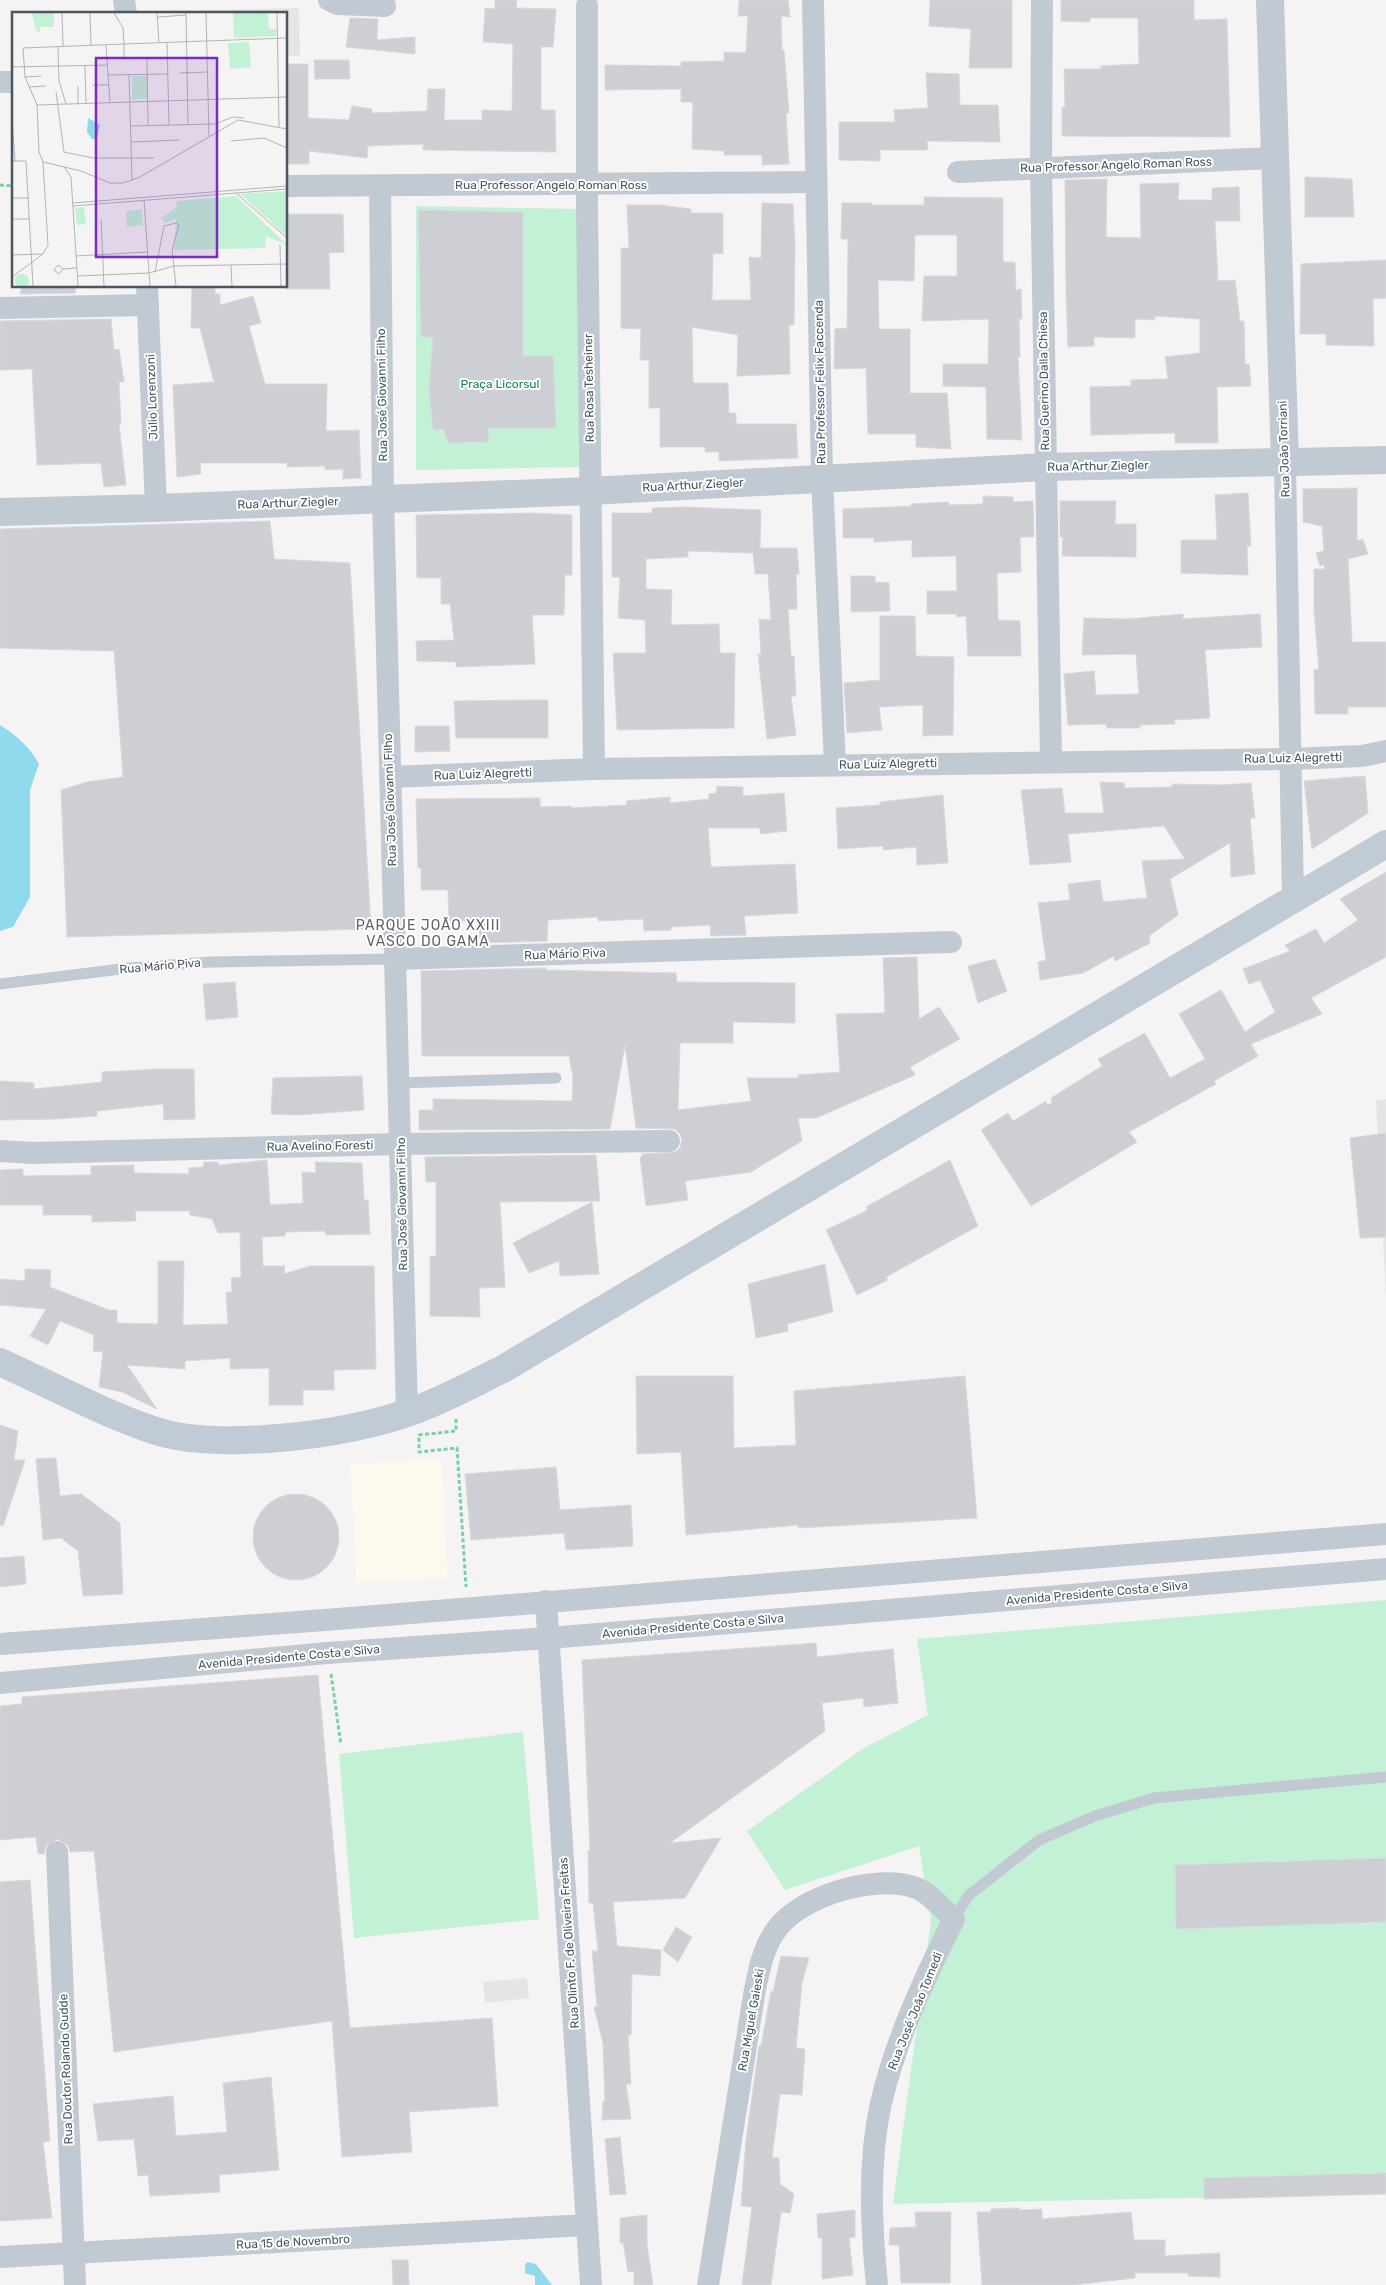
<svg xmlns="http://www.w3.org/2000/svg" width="1386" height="2285" font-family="Rubik,sans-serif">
<rect width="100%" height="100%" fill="#f5f3f3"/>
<polygon fill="#fdf9ef" points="441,1459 448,1578 357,1583 350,1464"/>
<g fill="#e6e4e5">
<polygon points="299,8 300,56 286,56 286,14 167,14 167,11"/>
<polygon points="1386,1099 1386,1299 1376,1100"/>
<polygon points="527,1978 529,1998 485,2003 483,1982"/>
</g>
<g fill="#c3f1d5">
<polygon points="416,206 582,209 585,467 416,470"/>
<polygon points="1386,1600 1386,2194 893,2204 931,1921 919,1846 785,1890 747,1831 864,1748 928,1715 917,1639"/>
<polygon points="523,1732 539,1919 354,1938 339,1754"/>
</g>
<g fill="#90daee">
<path d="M0,725c17,11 29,21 39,39l-9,26v107l-17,30 -13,4z"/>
<polygon points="527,2262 536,2264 552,2285 535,2285 535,2276 525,2273 525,2266"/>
</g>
<g fill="#cdcfd5" stroke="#d7d9de">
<polygon points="495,0 517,0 516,8 556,9 553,47 541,47 541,110 555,110 556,152 423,150 423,144 368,146 367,158 309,151 309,164 286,164 286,64 308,64 308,118 349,120 352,106 372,109 372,113 427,111 428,89 445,89 444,120 482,120 482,110 512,111 513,44 483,42 485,8 495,9"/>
<polygon points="739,0 788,0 790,17 781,16 782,50 784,50 789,113 786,113 789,164 762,165 762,155 724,155 724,151 692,149 693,102 681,102 681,89 605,90 605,65 681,66 681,62 724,61 724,52 746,53 748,16 738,16"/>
<polygon points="930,0 1012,0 1012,68 969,68 971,29 929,26"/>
<polygon points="1061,0 1194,0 1194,20 1227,19 1230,137 1062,136 1062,107 1065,107 1064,69 1101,69 1101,66 1139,64 1138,18 1090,18 1090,22 1061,21"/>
<polygon points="350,18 378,19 377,40 415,37 415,54 346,47"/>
<polygon points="314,60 349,60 350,79 315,79"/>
<polygon points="926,73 959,74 960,105 998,105 1000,142 927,141 928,150 880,150 880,161 839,160 839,122 895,122 894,110 928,108"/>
<polygon points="1305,177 1352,179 1354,217 1305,217"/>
<polygon points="1107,179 1106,237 1141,238 1140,184 1179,183 1178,200 1212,200 1212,188 1239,187 1240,221 1215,221 1218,281 1235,280 1240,321 1244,321 1245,364 1249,364 1251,386 1217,387 1218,443 1175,443 1175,433 1091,435 1090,387 1131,386 1131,380 1168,379 1165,357 1200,353 1200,319 1155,316 1155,320 1135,319 1135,338 1094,337 1094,346 1068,347 1066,293 1065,180"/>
<polygon points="924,197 1003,198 1003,262 1015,262 1016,290 1021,289 1022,319 1019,319 1020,357 1018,357 1022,440 987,439 986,387 943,386 943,364 988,364 989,319 922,321 924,276 957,276 957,235 915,235 914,281 878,280 879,329 910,329 910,393 947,393 951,449 916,447 916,434 868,434 866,368 834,369 835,329 847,328 848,239 841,239 842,203 872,203 872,205 924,205"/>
<polygon points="762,203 793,204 795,245 794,325 789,325 790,374 737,376 738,335 692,327 693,383 728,383 729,413 736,413 736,424 796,424 798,458 719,461 719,452 705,452 705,447 660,447 660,408 649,408 649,360 640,360 641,329 621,328 621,248 629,248 627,205 660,205 691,209 691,213 723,213 723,254 713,253 712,300 751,300 749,257 761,258"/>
<polygon points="418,210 523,212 523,356 553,356 556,428 488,428 489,442 448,443 443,429 433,430 429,390 433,337 421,337"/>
<polygon points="286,214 343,214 344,252 329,253 330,289 286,289"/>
<polygon points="1386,260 1386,298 1373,299 1374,346 1326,345 1326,334 1300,334 1301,264"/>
<polygon points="22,286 76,286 75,293 20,294"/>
<polygon points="192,286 215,286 215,294 220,294 220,305 253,296 261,323 249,326 265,384 327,384 326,431 359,430 361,478 343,479 343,469 325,470 325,466 287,467 287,463 200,463 201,474 177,477 173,385 214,382 200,328 191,328"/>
<polygon points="111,319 114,350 119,349 124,382 119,382 121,424 119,424 126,485 104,487 101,463 37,465 32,369 0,370 0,321"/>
<polygon points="1357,488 1357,541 1363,539 1368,554 1348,559 1352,642 1386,642 1386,707 1348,707 1348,714 1315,714 1314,670 1319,669 1314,611 1314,569 1325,569 1324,565 1320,566 1316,553 1324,551 1322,526 1303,522 1303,489"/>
<polygon points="1248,493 1251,546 1247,546 1248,575 1181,573 1181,540 1217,540 1215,495"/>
<polygon points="983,496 1013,497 1013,502 1033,501 1034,537 1020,537 1021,572 997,573 998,620 1020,621 1021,656 968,656 966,616 957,617 957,614 927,614 927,591 957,591 956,556 912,557 912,540 874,542 874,538 843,538 843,509 911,506 911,504 949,502 949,505 983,504"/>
<polygon points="1060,501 1116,501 1115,524 1136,524 1136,557 1062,556 1063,537 1060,537"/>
<polygon points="686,507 761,510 760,548 797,548 799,574 796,574 797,609 788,609 791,656 794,656 796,696 791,696 796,735 767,739 758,654 761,654 759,619 771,620 768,574 755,574 753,553 688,551 688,557 646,559 646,589 672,590 671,625 719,624 720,653 735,653 734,728 617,730 613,653 646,653 645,620 618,618 620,577 612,577 612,513 652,513 652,508"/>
<polygon points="531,513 572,515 572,575 565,575 564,615 532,615 535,664 456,667 456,662 417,661 416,641 454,640 450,604 441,604 441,578 417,578 416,515"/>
<polygon points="270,521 274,559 350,563 371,929 67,937 61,790 87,782 123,777 114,651 0,648 0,529"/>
<polygon points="851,576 875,576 875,582 889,583 890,611 851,612"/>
<polygon points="1183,614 1183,619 1260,614 1262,647 1205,650 1210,718 1174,720 1175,724 1140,725 1140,728 1107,728 1106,724 1068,725 1064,674 1094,671 1096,695 1139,694 1136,654 1082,655 1084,618 1128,619"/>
<polygon points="880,616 915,616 916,656 954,657 953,735 923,736 923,705 879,707 882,730 847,733 844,683 880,680"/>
<polygon points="532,700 548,700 548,738 456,738 454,701"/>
<polygon points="415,726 449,726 450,751 415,752"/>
<polygon points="1365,776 1368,813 1312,849 1304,781"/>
<polygon points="1100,782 1124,783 1125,788 1172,787 1172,784 1223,785 1251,783 1255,818 1250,818 1255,874 1231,877 1230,843 1170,879 1178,915 1149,936 1150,943 1115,961 1114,956 1083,973 1040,980 1038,962 1046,960 1038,903 1070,900 1068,884 1100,880 1103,902 1147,898 1142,861 1185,859 1164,826 1068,834 1071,862 1030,865 1021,790 1062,788 1065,813 1104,813"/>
<polygon points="717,786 743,787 743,796 784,793 787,831 760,834 760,828 708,828 711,867 795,864 798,913 744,916 746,935 711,936 710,925 671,927 671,930 644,931 643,919 598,921 598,917 548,920 547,941 480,943 479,920 449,922 448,890 421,890 421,868 418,868 416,799 540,798 540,807 571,806 571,808 627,805 626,801 670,797 670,803 709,799 709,794 716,793"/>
<polygon points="943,795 948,863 917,865 916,847 883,850 883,846 838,849 836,808 880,805 880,802"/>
<polygon points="1386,872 1386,957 1311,998 1322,1014 1251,1044 1258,1056 1214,1081 1216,1084 1129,1132 1137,1142 1031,1206 981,1130 1008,1113 1013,1121 1046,1101 1047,1105 1052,1103 1051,1098 1102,1066 1098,1059 1145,1033 1170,1078 1205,1059 1179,1014 1221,990 1245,1032 1275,1012 1260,980 1249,984 1243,969 1290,951 1285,945 1316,929 1324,943 1358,920 1340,899"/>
<polygon points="917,957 919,1019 939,1007 960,1039 910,1067 915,1075 816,1118 798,1118 802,1141 751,1172 685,1181 688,1200 646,1206 640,1157 642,1157 642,1154 675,1152 680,1148 682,1140 680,1134 675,1129 636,1128 625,1045 610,1129 419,1130 419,1110 433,1110 433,1099 572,1101 573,1077 569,1056 422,1056 421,971 546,968 546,970 676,973 677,982 795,983 795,1023 733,1022 733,1043 680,1043 678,1110 751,1101 747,1078 798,1078 798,1075 840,1072 836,1014 885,1013 883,958"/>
<polygon points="995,959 1007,991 978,1003 968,966"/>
<polygon points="235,982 238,1017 206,1020 203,984"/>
<polygon points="158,1069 194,1069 195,1119 164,1120 163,1104 97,1111 97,1116 56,1119 0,1120 0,1081 34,1083 34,1089 102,1082 102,1072"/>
<polygon points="362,1076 364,1110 298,1115 271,1114 273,1078"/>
<polygon points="1386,1133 1386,1237 1360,1238 1350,1138"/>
<polygon points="596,1155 600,1201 500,1202 505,1287 479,1288 480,1317 430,1316 430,1256 436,1256 436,1182 426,1182 425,1157"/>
<polygon points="267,1160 270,1205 303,1203 302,1172 316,1173 315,1162 362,1163 364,1200 368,1200 370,1234 326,1235 325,1231 286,1232 285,1236 262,1237 263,1266 285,1266 284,1274 310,1266 374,1266 376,1369 334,1370 334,1390 303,1390 303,1405 269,1405 269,1368 230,1369 230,1358 185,1361 185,1369 127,1365 157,1409 122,1392 99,1387 103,1352 93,1351 94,1335 60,1321 48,1345 30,1336 46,1309 0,1305 0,1279 25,1281 25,1269 51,1270 50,1287 109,1310 117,1310 117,1323 158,1324 158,1261 184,1261 183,1325 228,1324 226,1292 232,1292 231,1278 241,1277 240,1232 218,1233 212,1219 190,1215 190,1211 135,1211 136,1221 92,1222 92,1215 43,1215 43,1205 0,1205 0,1170 23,1169 23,1176 91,1175 91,1166 134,1165 134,1173 189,1174 189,1168 203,1167 204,1162 218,1162 219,1165"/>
<polygon points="950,1160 978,1226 886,1277 888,1280 857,1295 826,1230 868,1210 866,1207"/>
<polygon points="592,1202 599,1274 560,1276 559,1261 529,1273 513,1243"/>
<polygon points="825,1264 833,1312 787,1324 788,1331 756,1338 748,1284"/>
<polygon points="636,1376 733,1376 734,1448 796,1445 794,1391 965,1376 977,1518 798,1528 798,1525 686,1535 681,1452 637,1454"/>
<polygon points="0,1425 18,1431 14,1460 25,1460 3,1526 0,1525"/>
<polygon points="56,1458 60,1496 81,1494 120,1523 123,1594 83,1596 78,1551 61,1538 43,1540 36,1459"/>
<polygon points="556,1467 560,1510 631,1505 633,1546 566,1550 564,1533 471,1540 465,1474"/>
<circle cx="296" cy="1537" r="43"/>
<polygon points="24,1556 26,1584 0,1587 0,1558"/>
<polygon points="816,1643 817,1657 893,1649 898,1703 864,1707 863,1698 822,1703 825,1731 670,1843 721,1838 685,1898 613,1902 617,1946 661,1950 660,1976 632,1974 631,2035 628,2035 631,2084 626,2084 631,2119 602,2120 603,2101 605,2101 603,2043 594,2007 597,2007 592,1951 598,1951 593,1903 589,1903 588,1851 590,1850 582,1660"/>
<polygon points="318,1675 350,2028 492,2018 498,2106 409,2112 412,2152 342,2157 332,2021 114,2052 94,1851 70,1852 68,1845 57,1839 46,1846 44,1854 38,1854 36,1837 0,1840 0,1706 22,1704 22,1697"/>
<polygon points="1386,1858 1386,1922 1176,1929 1175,1865"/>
<polygon points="30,1880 50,2141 43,2142 52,2218 0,2221 0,1882"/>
<polygon points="676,1927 692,1937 678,1962 663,1950"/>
<polygon points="781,1956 809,1958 802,1983 796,2048 805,2049 802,2095 780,2094 772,2157 779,2158 780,2184 794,2194 790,2213 781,2212 771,2285 742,2285 752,2207 741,2206 746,2140 759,2046 761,2046 771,1991 773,1992"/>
<polygon points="271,2077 279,2170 219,2175 220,2192 150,2196 148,2175 138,2176 134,2139 98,2141 93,2104 173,2096 176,2136 227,2132 223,2083"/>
<polygon points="620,2137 626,2194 610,2195 605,2139"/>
<polygon points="1386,2173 1386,2194 1204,2199 1204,2178"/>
<polygon points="1019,2208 1019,2210 1042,2209 1042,2219 1131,2212 1134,2240 1165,2240 1165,2256 1220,2253 1220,2277 1188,2276 1188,2273 1135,2273 1135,2278 1074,2285 982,2285 977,2212 991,2212 991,2209"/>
<polygon points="855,2210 855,2237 849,2238 853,2275 822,2279 822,2238 818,2238 817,2214"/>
<polygon points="915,2212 951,2212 950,2283 901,2283 899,2245 889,2245 890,2228 916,2227"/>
<polygon points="647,2215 647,2244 653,2285 634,2285 634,2271 628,2272 623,2243 620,2243 620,2218"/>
<polygon points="392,2260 408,2260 409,2285 393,2285"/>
</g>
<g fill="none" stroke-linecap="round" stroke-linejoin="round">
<g stroke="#7ad0a6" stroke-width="3" stroke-dasharray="4 2.5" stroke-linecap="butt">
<polyline points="0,185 14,186"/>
<polyline points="456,1419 456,1431 419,1435 419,1452 457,1448 466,1587"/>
<polyline points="331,1674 341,1745"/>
</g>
<g stroke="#c1cad2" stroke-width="11">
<polyline points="0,984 129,968 211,962 395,959"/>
<polyline points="399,1083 556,1078"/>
<polyline points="954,1919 968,1896 1039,1840 1095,1816 1154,1798 1386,1777"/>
</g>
<g stroke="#c1cad2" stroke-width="22">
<polyline points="124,0 126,14"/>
<polyline points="329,0 337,4 385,6"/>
<polyline points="813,0 822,478 835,765"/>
<polyline points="1042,0 1041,168 1051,762"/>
<polyline points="587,6 587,206 594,769"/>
<polyline points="0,82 14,82"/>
<polyline points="958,172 1274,158"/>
<polyline points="286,186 816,182"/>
<polyline points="380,186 383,499 407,1413"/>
<polyline points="147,286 156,508"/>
<polyline points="0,308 148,305"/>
<polyline points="1285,462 1293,898"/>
<polyline points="390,777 594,769 1292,759 1362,756 1386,751"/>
<polyline points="395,959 951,942"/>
<polyline points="0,1151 33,1153 401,1144 669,1141"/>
<polyline points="546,1601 591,2285"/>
<polyline points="0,1644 325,1620 1386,1534"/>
<polyline points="0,1683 327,1653 549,1638 1386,1569"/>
<polyline points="57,1852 75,2285"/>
<polyline points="0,2257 587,2225"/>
<path d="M708,2285l46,-290c4,-20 8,-44 20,-62 23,-37 102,-60 142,-45 13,4 27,22 38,31 -29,58 -58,120 -73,184 -13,58 -10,123 -4,182"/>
</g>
<g stroke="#c1cad2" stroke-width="28">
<polyline points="1270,0 1285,462"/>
<polyline points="0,512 156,508 590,491 1045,467 1386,460"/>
</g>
<path stroke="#c1cbd6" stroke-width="28" d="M0,1362c51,23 102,51 156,69 63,20 189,4 251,-18 33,-11 65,-29 96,-44l883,-525"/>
</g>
<g text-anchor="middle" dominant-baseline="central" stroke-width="4" stroke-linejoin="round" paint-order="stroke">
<g font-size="12" fill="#4a5661" stroke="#fff">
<text transform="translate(1116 165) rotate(-2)">Rua Professor Angelo Roman Ross</text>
<text x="551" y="185">Rua Professor Angelo Roman Ross</text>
<text transform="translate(1044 381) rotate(-91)">Rua Guerino Dalla Chiesa</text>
<text transform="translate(820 382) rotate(-91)">Rua Professor Felix Faccenda</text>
<text transform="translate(589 388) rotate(-91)">Rua Rosa Tesheiner</text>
<text transform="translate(382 395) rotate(-91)">Rua José Giovanni Filho</text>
<text transform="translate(152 397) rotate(-92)">Júlio Lorenzoni</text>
<text transform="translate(1284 449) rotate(-92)">Rua João Torriani</text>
<text transform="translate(1098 466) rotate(-1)">Rua Arthur Ziegler</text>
<text transform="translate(693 485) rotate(-3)">Rua Arthur Ziegler</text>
<text transform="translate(288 503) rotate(-2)">Rua Arthur Ziegler</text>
<text transform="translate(1293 758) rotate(-1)">Rua Luiz Alegretti</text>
<text transform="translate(888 764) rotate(-1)">Rua Luiz Alegretti</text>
<text transform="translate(483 774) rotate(-2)">Rua Luiz Alegretti</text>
<text transform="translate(390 800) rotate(-92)">Rua José Giovanni Filho</text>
<text transform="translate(565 954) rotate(-2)">Rua Mário Piva</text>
<text transform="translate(160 966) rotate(-5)">Rua Mário Piva</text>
<text transform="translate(320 1146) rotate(-1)">Rua Avelino Foresti</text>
<text transform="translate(402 1204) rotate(-91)">Rua José Giovanni Filho</text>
<text transform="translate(1097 1593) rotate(-5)">Avenida Presidente Costa e Silva</text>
<text transform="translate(693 1626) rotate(-5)">Avenida Presidente Costa e Silva</text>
<text transform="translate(289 1657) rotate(-5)">Avenida Presidente Costa e Silva</text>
<text transform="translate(569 1943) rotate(-94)">Rua Olinto F. de Oliveira Freitas</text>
<text transform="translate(915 2011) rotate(-68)">Rua José João Tomedi</text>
<text transform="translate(751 2020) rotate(-80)">Rua Miguel Gaieski</text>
<text transform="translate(66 2069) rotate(-92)">Rua Doutor Rolando Gudde</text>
<text transform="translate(293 2242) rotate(-3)">Rua 15 de Novembro</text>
</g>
<g font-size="12" fill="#17864f" stroke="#fff">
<text x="500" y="384">Praça Licorsul</text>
</g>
<g font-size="14" letter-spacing="1" fill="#5f6368" stroke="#fff">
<text x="428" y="925">PARQUE JOÃO XXIII<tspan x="428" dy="16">VASCO DO GAMA</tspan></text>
</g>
</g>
<g transform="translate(12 12)">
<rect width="275" height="275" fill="#f5f3f3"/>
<path d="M20,1h22v14h-14v6l-4,-2zM221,1h35l1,16h7v7l-42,2zM237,30l2,25 -21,2 -2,-26zM120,64h15v23h-15zM275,179v45l-47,-42zM224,184l51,49 -21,-9 -1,12 -91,2 2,-31 -11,4 -4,-5 16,-11 -1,-6zM72,195l2,17 -9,1 -2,-17zM130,197l1,16 -16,2 -1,-16zM3 269a7 7 0 1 1 14 0a7 7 0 1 1-14 0Z" fill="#c3f1d5"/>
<path d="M76,106l12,7 -3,14h-5l-5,-7z" fill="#90daee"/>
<path fill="none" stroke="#b1b4b9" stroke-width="1" d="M50,1l1,33M78,1l1,33M145,1l2,30M174,1l2,112M194,1l3,123M265,1l2,114M146,5l28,-2M155,31l2,82M94,33l4,58M46,35l1,34 7,23M118,47l-6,-2v-13l163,-6M135,47l1,66M73,54l1,37M0,55l96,-2M168,61l27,-1M117,62l3,107M96,63l59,-1M13,65l16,-1M80,73h17M66,74v17M17,75l17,-1M44,80l8,60 29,6h61M25,93l250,-8M0,108l3,41M118,114l85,-2 18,-7 11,1M219,129l33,-3 23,10M119,130l48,-2M0,149h14l7,125M31,150l38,9 29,12h13l17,-6 98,-57 49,9M31,150l-4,-10 -2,-47 -12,-28 -2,-29 101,-4 -1,-16 -9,-15M52,155l7,10 7,109M224,181l51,45M0,186h17M132,188l6,86M61,191l214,-17M61,194l214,-17M0,207h18M89,207l3,67M268,233l1,41M0,243l30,-1M64,244l71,-4M219,253l1,21M51,257l-4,5 -5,-4 4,-5 5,4 13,-1M143,260l9,-46 12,-3 3,2 -7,25 4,36M66,264l71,-3 25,-7 113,-2M0,265l31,-23 5,-9 -5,-83"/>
<path fill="#7b2cbf" fill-opacity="0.15" stroke="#7b2cbf" stroke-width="2.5" d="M84,46h121v199h-121z"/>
<rect width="275" height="275" fill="none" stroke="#4a5661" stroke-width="2.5"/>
</g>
</svg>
